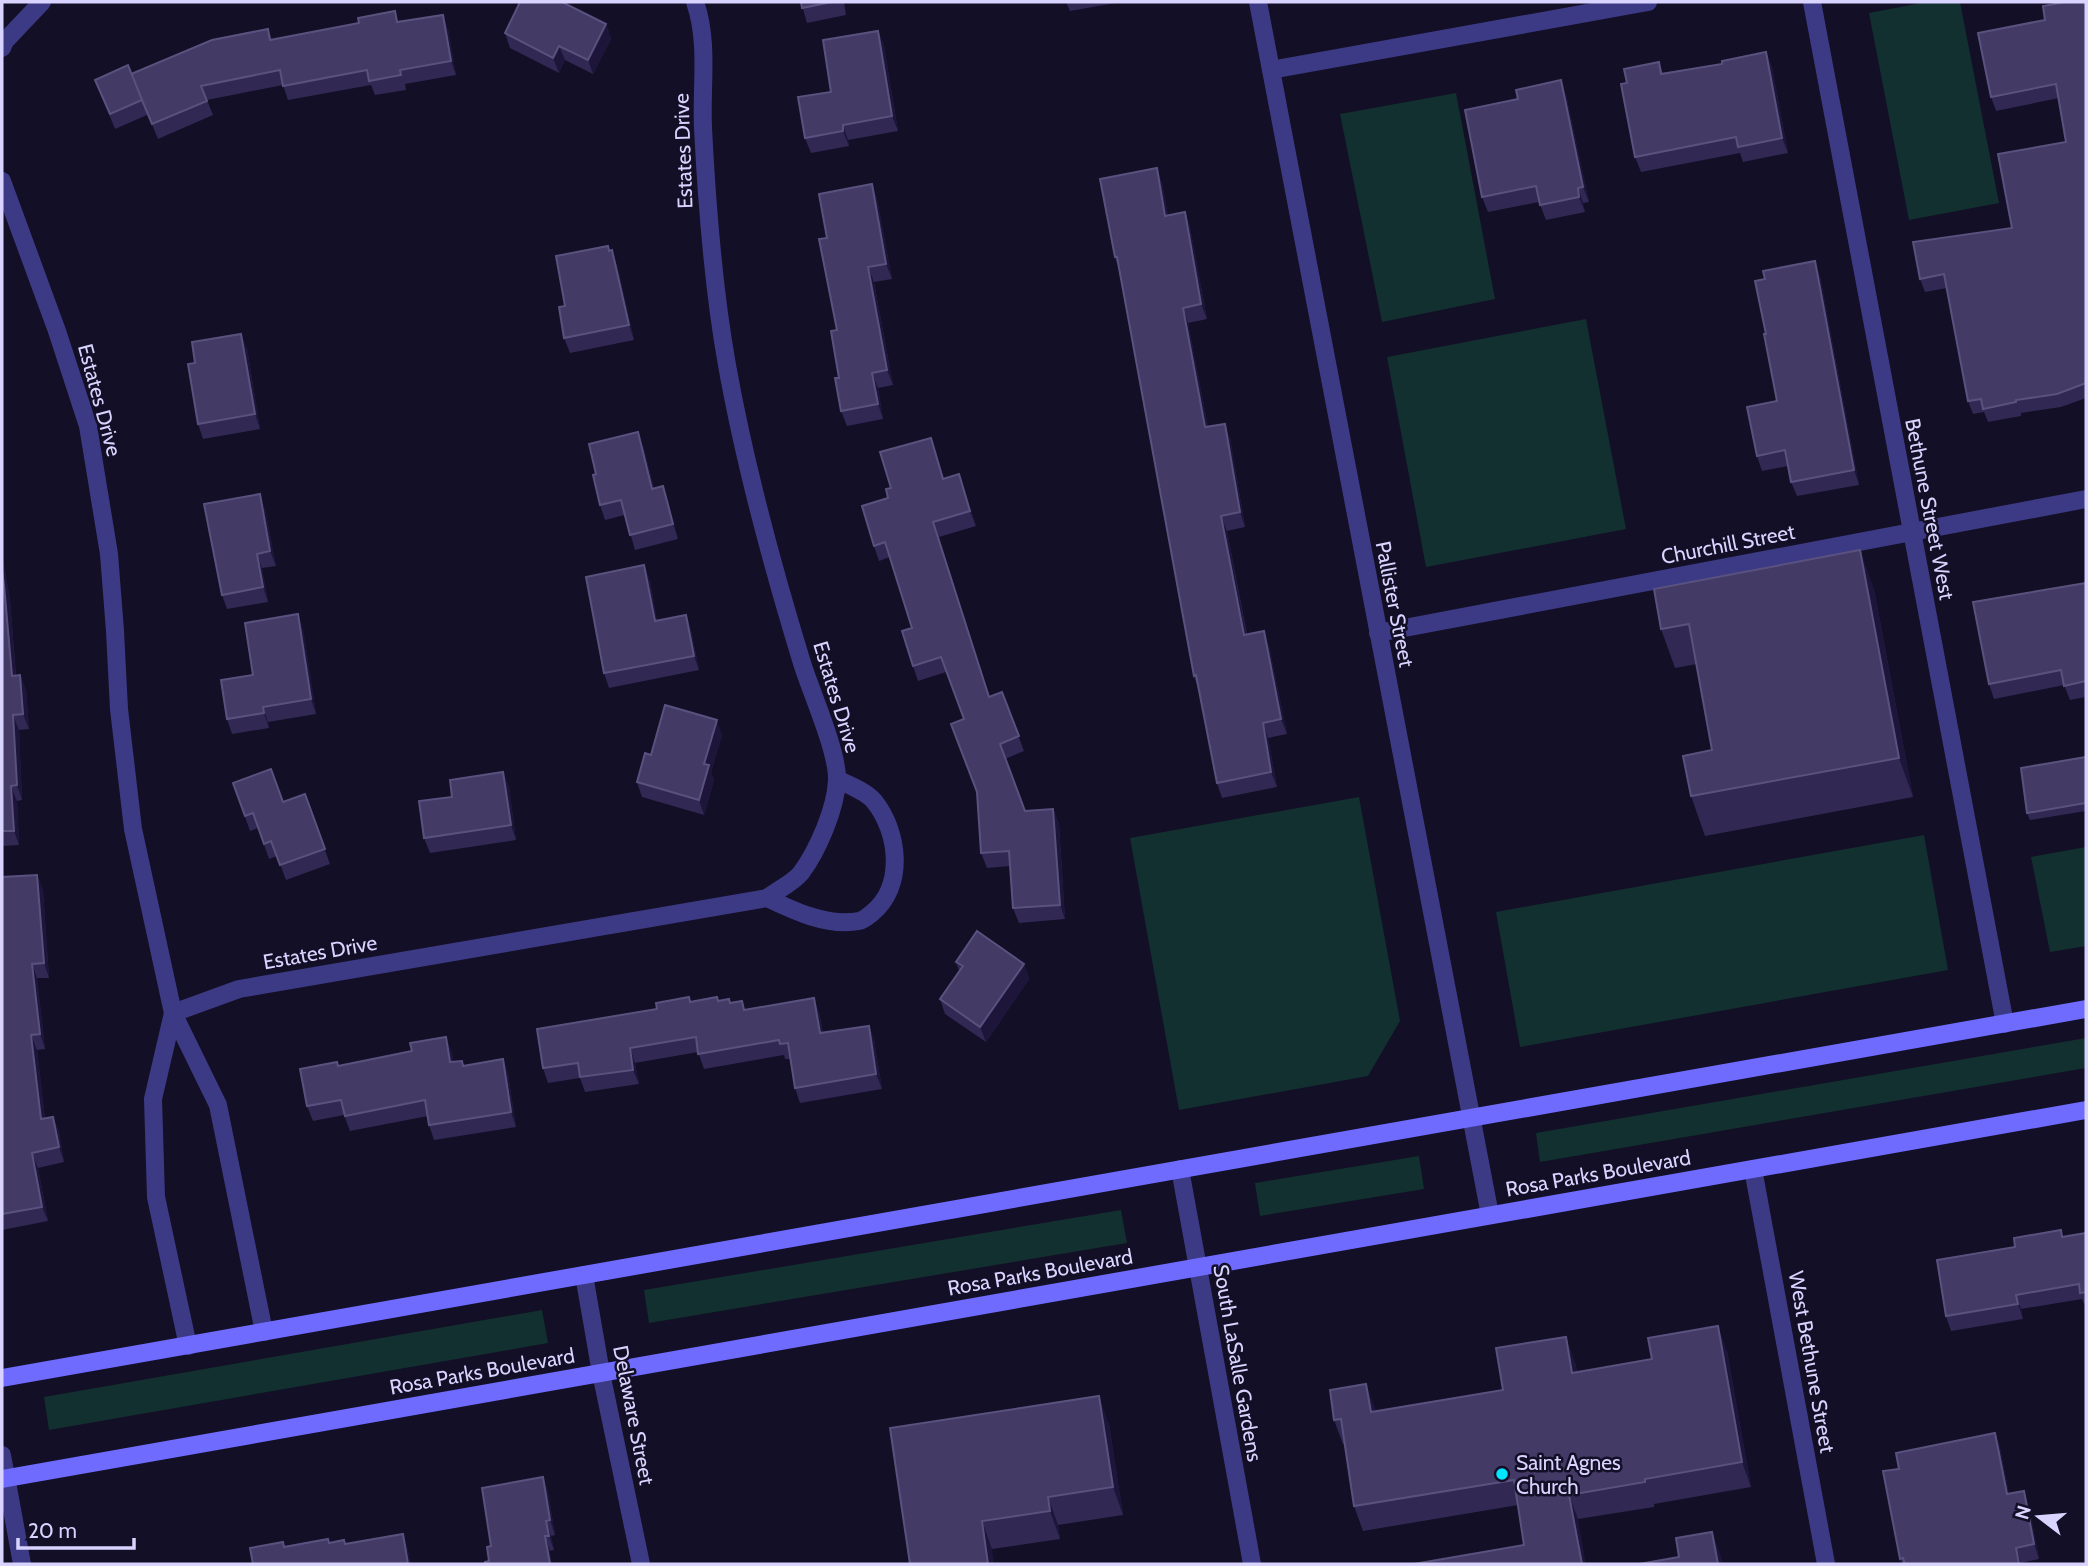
<svg xmlns="http://www.w3.org/2000/svg" width="2088" height="1566" font-family="Cabin,sans-serif">
<rect width="100%" height="100%" fill="#130f26"/>
<g fill="#12302f">
<polygon points="1926,2 1960,2 1999,203 1909,220 1869,13"/>
<polygon points="1456,93 1495,299 1382,322 1340,114"/>
<polygon points="1586,319 1626,529 1426,567 1387,357"/>
<polygon points="1359,797 1400,1021 1368,1076 1179,1110 1130,838"/>
<polygon points="1924,835 1948,970 1520,1047 1496,912"/>
<polygon points="2086,847 2086,946 2050,952 2031,857"/>
<polygon points="2086,1038 2086,1068 1540,1162 1536,1133"/>
<polygon points="1419,1156 1424,1189 1260,1216 1255,1183"/>
<polygon points="1121,1210 1127,1243 649,1323 644,1290"/>
<polygon points="542,1310 548,1343 49,1430 44,1397"/>
</g>
<g fill="none" stroke-linecap="round" stroke-linejoin="round">
<g stroke="#3d3a85" stroke-width="18">
<polyline points="1258,2 1490,1215"/>
<polyline points="1812,2 2005,1024"/>
<polyline points="2,48 5,41 42,2"/>
<polyline points="1271,70 1648,2"/>
<polyline points="2,181 57,331 88,426 109,554 115,631 119,709 133,829 173,1013 218,1105 264,1332"/>
<polyline points="1378,633 2086,499"/>
<path d="M767,898c27,13 61,29 92,23 5,-1 9,-5 13,-8 33,-27 27,-81 2,-112 -8,-10 -26,-16 -37,-22"/>
<path d="M173,1013l66,-24 528,-91c10,-8 26,-15 34,-25 17,-23 35,-65 36,-93 1,-28 -26,-88 -35,-117 -30,-98 -57,-197 -75,-298 -14,-78 -20,-158 -24,-237 -2,-42 6,-86 -8,-126"/>
<polyline points="173,1013 153,1099 156,1197 188,1346"/>
<polyline points="1180,1169 1252,1564"/>
<polyline points="1753,1169 1826,1564"/>
<polyline points="584,1275 601,1373 641,1564"/>
<polyline points="2,1455 22,1564"/>
</g>
<g stroke="#6f6bff" stroke-width="18">
<polyline points="2,1378 2086,1009"/>
<polyline points="2,1479 2086,1110"/>
</g>
</g>
<g fill="#312854">
<polygon points="801,2 844,2 846,15 807,23"/>
<polygon points="1066,2 1121,2 1070,11"/>
<polygon points="2086,2 2086,398 2061,407 2021,413 2021,416 1988,422 1984,412 1973,414 1968,401 1947,288 1925,292 1920,279 2012,228 2066,142 2059,98 1996,111 1991,97 2045,20"/>
<polygon points="399,22 448,29 456,75 405,84 406,90 375,95 371,85 288,100 283,85 207,100 213,115 158,139 146,110 147,115 115,129 95,80 131,74 268,29 272,40"/>
<polygon points="606,24 611,39 593,74 565,60 559,73 510,48 505,33"/>
<polygon points="878,31 884,46 898,131 848,140 849,146 811,153 805,138 831,92"/>
<polygon points="1766,52 1772,67 1788,153 1743,162 1740,153 1641,172 1635,157 1627,83 1659,62 1663,73 1722,64"/>
<polygon points="1566,95 1589,202 1583,203 1585,212 1546,220 1539,202 1488,212 1482,197"/>
<polygon points="1162,183 1168,215 1185,212 1190,227 1207,319 1188,323 1208,427 1230,438 1245,527 1227,531 1247,634 1269,646 1287,734 1268,738 1277,787 1222,798 1217,783 1199,691 1194,676 1119,269 1115,257"/>
<polygon points="872,184 877,199 892,279 874,282 893,385 878,388 883,419 847,426 841,411 837,330 827,238"/>
<polygon points="609,251 617,265 634,340 570,353 564,338 565,306"/>
<polygon points="1820,276 1859,485 1797,496 1791,482 1788,466 1762,471 1757,456 1777,401 1766,334 1765,279"/>
<polygon points="247,348 260,429 203,439 198,424 195,363"/>
<polygon points="643,446 654,488 668,501 678,539 635,550 625,515 605,520 600,505 596,474"/>
<polygon points="936,453 944,479 959,474 976,526 939,537 989,697 1002,692 1024,751 1005,759 1025,811 1053,809 1059,824 1065,919 1019,923 1013,908 1010,866 987,868 981,853 977,792 964,719 946,672 918,681 913,666 912,628 890,557 879,561 874,546 891,488"/>
<polygon points="265,509 276,566 262,568 268,602 227,609 222,595"/>
<polygon points="2,554 10,600 16,675 20,675 26,690 29,729 19,730 22,800 17,801 19,845 2,846"/>
<polygon points="650,580 657,621 686,615 691,630 699,670 609,688 604,673"/>
<polygon points="2086,583 2086,697 2070,700 2064,685 1994,699 1989,684"/>
<polygon points="1874,589 1913,797 1705,836 1691,796 1712,750 1697,664 1675,668 1661,629"/>
<polygon points="303,629 316,714 268,722 269,728 232,734 227,719 253,675"/>
<polygon points="722,735 711,772 714,780 704,815 642,797 637,782 651,755"/>
<polygon points="2086,757 2086,811 2030,820 2027,813"/>
<polygon points="503,772 509,787 516,840 430,853 424,838 452,797"/>
<polygon points="233,783 283,802 305,794 330,864 286,880 277,856 269,859 258,828 250,831"/>
<polygon points="37,875 43,890 49,978 37,978 45,1049 37,1050 45,1119 53,1117 59,1132 64,1162 38,1168 48,1221 2,1230 2,877"/>
<polygon points="956,962 1024,964 1029,979 986,1042 945,1014 940,999 959,971"/>
<polygon points="689,997 691,1002 718,1001 729,999 730,1003 746,1010 819,1012 823,1033 869,1026 874,1040 882,1089 800,1103 795,1088 790,1059 785,1059 784,1055 704,1069 698,1052 635,1063 639,1084 585,1092 580,1078 548,1083 543,1068 657,1009"/>
<polygon points="452,1052 453,1062 462,1061 464,1066 503,1059 508,1074 516,1127 434,1140 429,1125 428,1116 350,1131 344,1115 313,1121 307,1106 337,1062 338,1066"/>
<polygon points="2086,1233 2086,1308 2082,1299 2021,1309 2023,1319 1951,1331 1946,1316 2015,1247"/>
<polygon points="1727,1351 1751,1487 1654,1504 1654,1507 1578,1519 1524,1545 1518,1505 1363,1531 1354,1506 1345,1444 1343,1444 1334,1420 1366,1384 1375,1411 1503,1390 1575,1362 1577,1372"/>
<polygon points="1109,1424 1123,1515 1058,1525 1060,1539 992,1549 910,1564"/>
<polygon points="1995,1433 2000,1448 2009,1494 2029,1506 2039,1559 2021,1563 2021,1564 1902,1564 1900,1559 1899,1469"/>
<polygon points="543,1477 548,1492 555,1535 551,1536 554,1550 489,1561 491,1546"/>
</g>
<g fill="#1d163a">
<polygon points="443,15 448,29 456,75 451,61"/>
<polygon points="606,24 611,39 593,74 588,60"/>
<polygon points="878,31 884,46 898,131 892,116"/>
<polygon points="559,46 565,60 559,73 553,58"/>
<polygon points="1766,52 1772,67 1788,153 1782,138"/>
<polygon points="1561,80 1566,95 1589,202 1583,187"/>
<polygon points="843,125 848,140 849,146 843,131"/>
<polygon points="1157,168 1162,183 1171,231 1165,216"/>
<polygon points="872,184 877,199 892,279 886,264"/>
<polygon points="1578,188 1583,203 1585,212 1579,197"/>
<polygon points="1185,212 1190,227 1207,319 1201,304"/>
<polygon points="612,250 617,265 634,340 629,325"/>
<polygon points="1815,261 1820,276 1859,485 1854,470"/>
<polygon points="868,267 874,282 893,385 887,370"/>
<polygon points="1183,308 1188,323 1211,442 1205,427"/>
<polygon points="241,334 247,348 260,429 255,414"/>
<polygon points="872,373 878,388 883,419 878,404"/>
<polygon points="1225,424 1230,438 1245,527 1240,512"/>
<polygon points="638,432 643,446 658,503 652,489"/>
<polygon points="959,474 964,488 976,526 970,511"/>
<polygon points="663,486 668,501 678,539 673,524"/>
<polygon points="260,494 265,509 276,566 270,551"/>
<polygon points="1221,516 1227,531 1249,649 1244,635"/>
<polygon points="933,522 939,537 994,712 989,697"/>
<polygon points="1860,550 1874,589 1913,797 1899,758"/>
<polygon points="2,554 10,600 17,691 12,676 2,570"/>
<polygon points="257,554 262,568 268,602 263,587"/>
<polygon points="644,565 650,580 660,636 655,621"/>
<polygon points="298,614 303,629 316,714 311,699"/>
<polygon points="686,615 691,630 699,670 694,656"/>
<polygon points="1264,631 1269,646 1287,734 1281,719"/>
<polygon points="20,675 26,690 29,729 23,714"/>
<polygon points="263,707 268,722 269,728 264,713"/>
<polygon points="13,715 19,730 22,800 17,785"/>
<polygon points="717,720 722,735 711,772 714,780 704,815 699,800 704,764"/>
<polygon points="1263,723 1268,738 1277,787 1271,772"/>
<polygon points="503,772 509,787 516,840 511,825"/>
<polygon points="11,786 17,801 19,845 14,831"/>
<polygon points="1053,809 1059,824 1065,919 1060,905"/>
<polygon points="37,875 43,890 49,978 44,963"/>
<polygon points="32,964 37,978 45,1049 40,1034"/>
<polygon points="1024,964 1029,979 986,1042 980,1027"/>
<polygon points="814,998 819,1012 825,1048 820,1033"/>
<polygon points="869,1026 874,1040 882,1089 876,1074"/>
<polygon points="31,1035 37,1050 47,1134 41,1119"/>
<polygon points="446,1037 452,1052 455,1077 450,1062"/>
<polygon points="630,1048 635,1063 639,1084 633,1070"/>
<polygon points="503,1059 508,1074 516,1127 511,1112"/>
<polygon points="53,1117 59,1132 64,1162 59,1147"/>
<polygon points="32,1153 38,1168 48,1221 42,1207"/>
<polygon points="2016,1295 2021,1309 2023,1319 2018,1304"/>
<polygon points="1718,1326 1727,1351 1751,1487 1742,1462"/>
<polygon points="1566,1337 1575,1362 1581,1397 1572,1373"/>
<polygon points="1366,1384 1375,1408 1380,1437 1371,1412"/>
<polygon points="1099,1396 1109,1424 1123,1515 1113,1487"/>
<polygon points="1995,1433 2000,1448 2012,1509 2007,1494"/>
<polygon points="543,1477 548,1492 555,1535 550,1520"/>
<polygon points="2024,1491 2029,1506 2039,1559 2034,1544"/>
<polygon points="1569,1495 1578,1519 1586,1564 1582,1564"/>
<polygon points="1048,1497 1058,1525 1060,1539 1050,1511"/>
<polygon points="546,1521 551,1536 554,1550 549,1536"/>
<polygon points="982,1521 992,1549 994,1564 988,1564"/>
<polygon points="1712,1532 1721,1556 1723,1564 1718,1564"/>
<polygon points="403,1534 408,1549 411,1564 408,1564"/>
<polygon points="545,1536 550,1551 552,1564 550,1564"/>
<polygon points="2016,1548 2021,1564 2019,1564"/>
</g>
<g fill="#433a66" stroke="#5a527e" stroke-width="2">
<polygon points="520,2 562,2 606,24 588,60 559,46 553,58 505,33"/>
<polygon points="801,2 832,2 802,8"/>
<polygon points="2066,2 2086,2 2086,383 2057,394 2016,400 2016,402 1983,409 1981,399 1968,401 1944,274 1920,279 1913,242 2012,228 1998,154 2066,142 2056,84 1991,97 1978,33 2045,20 2043,6"/>
<polygon points="395,11 397,22 443,15 451,61 400,70 401,75 369,81 367,70 283,86 280,70 201,86 207,101 152,124 131,74 212,40 268,29 270,40 359,23 358,18"/>
<polygon points="878,31 892,116 843,125 843,131 805,138 798,97 831,92 823,40"/>
<polygon points="1766,52 1782,138 1738,147 1736,137 1635,157 1621,84 1627,83 1624,69 1659,62 1661,74 1722,64 1722,61"/>
<polygon points="128,65 142,100 110,114 95,80"/>
<polygon points="1561,80 1583,187 1578,188 1579,197 1540,205 1536,186 1482,197 1465,110 1518,99 1516,90"/>
<polygon points="1157,168 1165,216 1185,212 1201,304 1183,308 1205,427 1225,424 1240,512 1221,516 1244,635 1264,631 1281,719 1263,723 1271,772 1217,783 1196,675 1194,676 1117,257 1115,257 1100,179"/>
<polygon points="872,184 886,264 868,267 887,370 872,373 878,404 841,411 835,378 839,378 831,331 837,330 819,239 827,238 819,194"/>
<polygon points="608,246 609,251 612,250 629,325 564,338 559,307 565,306 556,256"/>
<polygon points="1815,261 1854,470 1791,482 1785,450 1757,456 1747,407 1777,401 1764,334 1766,334 1755,281 1765,279 1763,271"/>
<polygon points="241,334 255,414 198,424 188,364 195,363 192,342"/>
<polygon points="638,432 652,489 663,486 673,524 630,535 621,500 600,505 593,475 596,474 589,444"/>
<polygon points="931,438 943,479 959,474 970,511 933,522 989,697 1002,692 1019,736 1000,744 1025,811 1053,809 1060,905 1013,908 1009,851 981,853 977,792 951,724 964,719 941,657 913,666 902,631 912,628 885,542 874,546 862,506 888,498 886,489 891,488 880,452"/>
<polygon points="260,494 270,551 257,554 263,587 222,595 204,504"/>
<polygon points="1860,550 1899,758 1691,796 1683,756 1712,750 1689,624 1661,629 1654,589"/>
<polygon points="644,565 655,621 686,615 694,656 604,673 586,577"/>
<polygon points="2,570 4,585 12,676 20,675 23,714 13,715 17,785 11,786 14,831 2,831"/>
<polygon points="2086,583 2086,681 2064,686 2061,670 1989,684 1973,602"/>
<polygon points="298,614 311,699 263,707 264,713 227,719 221,680 253,675 245,623"/>
<polygon points="665,705 717,720 704,764 709,765 699,800 637,782 645,753 651,755"/>
<polygon points="2086,757 2086,803 2027,813 2021,768"/>
<polygon points="271,769 283,802 305,794 325,849 280,865 271,841 264,844 253,813 245,816 233,783"/>
<polygon points="503,772 511,825 424,838 419,801 452,797 450,780"/>
<polygon points="37,875 44,963 32,964 40,1034 31,1035 41,1119 53,1117 59,1147 32,1153 42,1207 2,1214 2,877"/>
<polygon points="977,931 1024,964 980,1027 940,999 963,966 956,962"/>
<polygon points="689,997 690,1002 717,997 718,1001 729,999 730,1003 742,1001 744,1010 814,998 820,1033 869,1026 876,1074 795,1088 788,1043 780,1044 779,1040 698,1054 696,1037 630,1048 633,1070 580,1077 578,1063 543,1068 537,1029 657,1009 656,1003"/>
<polygon points="446,1037 450,1062 462,1061 463,1066 503,1059 511,1112 429,1125 425,1100 345,1116 341,1100 307,1106 300,1069 337,1062 338,1066 412,1051 410,1043"/>
<polygon points="2061,1230 2062,1237 2086,1233 2086,1292 2080,1293 2079,1284 2016,1295 2018,1304 1946,1316 1937,1260 2015,1247 2014,1238"/>
<polygon points="1718,1326 1742,1462 1645,1479 1645,1482 1569,1495 1582,1564 1414,1564 1524,1545 1514,1480 1354,1506 1341,1419 1334,1420 1330,1390 1366,1384 1371,1412 1503,1390 1496,1348 1566,1337 1572,1373 1652,1359 1648,1338"/>
<polygon points="1099,1396 1113,1487 1048,1497 1050,1511 982,1521 988,1564 910,1564 890,1428"/>
<polygon points="1995,1433 2007,1494 2024,1491 2034,1544 2016,1548 2019,1564 1905,1564 1903,1558 1900,1559 1883,1471 1899,1469 1896,1453"/>
<polygon points="543,1477 550,1520 546,1521 549,1536 545,1536 550,1564 485,1564 485,1562 489,1561 487,1547 491,1546 482,1488"/>
<polygon points="1712,1532 1718,1564 1639,1564 1679,1557 1676,1538"/>
<polygon points="403,1534 408,1564 253,1564 250,1548 283,1542 284,1547 328,1539 329,1543 344,1540 345,1544"/>
</g>
<circle fill="#00e5ff" stroke="#130f26" stroke-width="2.5" cx="1502" cy="1474" r="7"/>
<g text-anchor="middle" dominant-baseline="central" stroke-width="5" stroke-linejoin="round" paint-order="stroke">
<g font-size="21" fill="#d9d4ff" stroke="#130f26">
<text transform="translate(683 151) rotate(-92)">Estates Drive</text>
<text transform="translate(100 400) rotate(75)">Estates Drive</text>
<text transform="translate(1930 509) rotate(79)">Bethune Street West</text>
<text transform="translate(1728 544) rotate(-11)">Churchill Street</text>
<text transform="translate(1395 604) rotate(79)">Pallister Street</text>
<text transform="translate(837 697) rotate(73)">Estates Drive</text>
<text transform="translate(320 952) rotate(-10)">Estates Drive</text>
<text transform="translate(1598 1173) rotate(-10)">Rosa Parks Boulevard</text>
<text transform="translate(1040 1272) rotate(-10)">Rosa Parks Boulevard</text>
<text transform="translate(1812 1362) rotate(80)">West Bethune Street</text>
<text transform="translate(1238 1363) rotate(80)">South LaSalle Gardens</text>
<text transform="translate(482 1371) rotate(-10)">Rosa Parks Boulevard</text>
<text transform="translate(634 1415) rotate(79)">Delaware Street</text>
</g>
<g font-size="21" fill="#d9d4ff" stroke="#130f26" text-anchor="start">
<text x="1516" y="1462">Saint Agnes<tspan x="1516" dy="24">Church</tspan></text>
</g>
</g>
<rect width="2088" height="1566" fill="none" stroke="#d9d4ff" stroke-width="7"/>
<g transform="translate(2039 1517) rotate(286)" stroke="#130f26" stroke-width="5" paint-order="stroke">
<path d="M0-5L12 26L0 18L-12 26Z" fill="#d9d4ff"/>
<text y="-10" font-size="19" font-weight="bold" text-anchor="middle" fill="#d9d4ff">N</text>
</g>
<path d="M18 1538v10h116v-10" fill="none" stroke="#d9d4ff" stroke-width="3.5"/>
<text x="28" y="1538" font-size="21" fill="#d9d4ff" stroke="#130f26" stroke-width="5" paint-order="stroke">20 m</text>
</svg>
